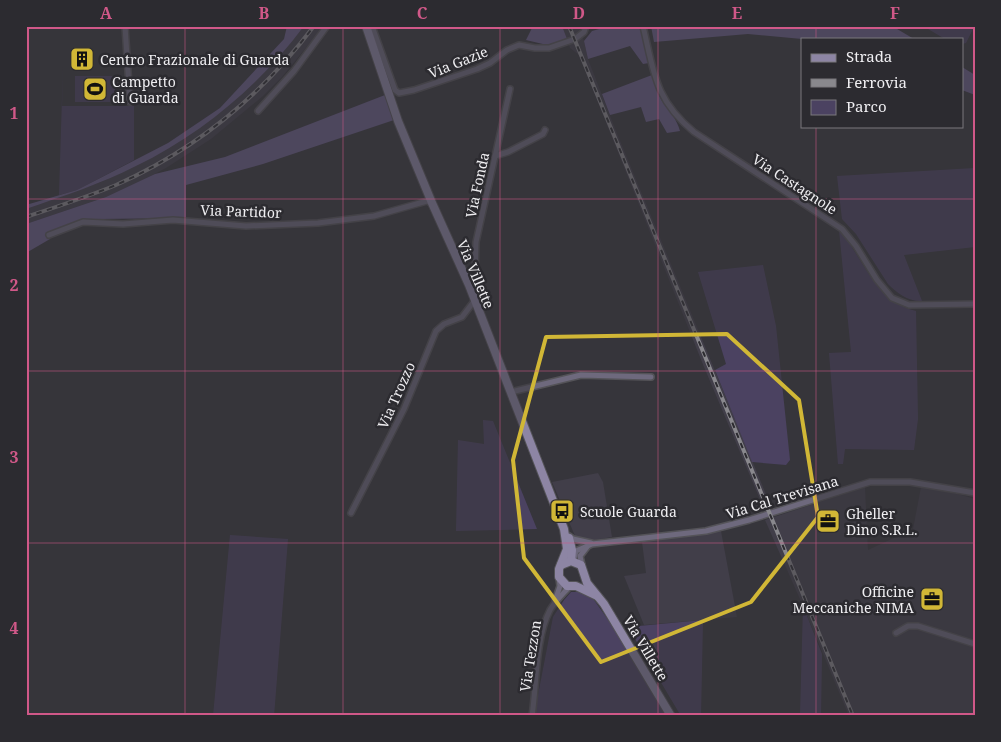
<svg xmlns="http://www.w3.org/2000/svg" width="1001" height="742" font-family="'Noto Serif',serif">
<rect width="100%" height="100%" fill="#36353b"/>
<g fill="#413e49">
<polygon points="304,26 324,26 282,77 263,96 211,139 166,168 143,180 106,197 26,224 26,209 101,182 136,166 222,111 271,66"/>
<polygon points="562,26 579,26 584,41 588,59 616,131 772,509 765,511 704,367 579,55 570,48"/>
<polygon points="598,473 603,482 612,537 578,543 552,482"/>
<polygon points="865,487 868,550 913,529 921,487 958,494 975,499 975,716 849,716 803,606 765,520"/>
<polygon points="721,531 737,617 644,625 624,576 646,573 642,542"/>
</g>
<g fill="#4b4261">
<polygon points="923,26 973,26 973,29 966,43 962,44 962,39 945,39"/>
<polygon points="63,66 62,106 134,106 134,160 77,190 59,195"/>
<rect x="75" y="76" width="40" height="26"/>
<path d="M975,168v79l-71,8 18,46c-13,1 -25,-8 -34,-17l-32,-50 -14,-15 -5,-43z"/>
<path d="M839,230c6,5 10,12 14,19 16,25 31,55 63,62l2,108 -4,31 -69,-1 -2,15h-5l-9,-111 22,-1z"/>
<polygon points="763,265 776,326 790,460 786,465 752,462 715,370 726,364 698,272"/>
<polygon points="483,420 493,421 537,529 456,531 458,440 484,444"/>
<polygon points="230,535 288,539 274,716 213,716"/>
<polygon points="571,592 582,592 594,600 619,635 667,716 534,716 553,617 564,600"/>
<polygon points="803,606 822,654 821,716 800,716"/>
<polygon points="703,620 701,716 681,716 628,627"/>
</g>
<g fill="#695d88">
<path d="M287,26h17c-44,59 -102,108 -168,140 -35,18 -73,30 -110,43v-4l51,-15 91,-47 52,-35 64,-69z"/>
<polygon points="533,26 562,26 567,39 547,45 526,40"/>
<polygon points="610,26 641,26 649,63 643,64 630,46 588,59 584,41 592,31"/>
<polygon points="651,26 892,26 914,39 802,39 748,34 654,42"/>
<polygon points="962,67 975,75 975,95 962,90"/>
<path d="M652,75c2,9 5,17 10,26 7,10 15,18 18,30l-13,2 -8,-14 -13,3 -5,-15 -31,8 -8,-21z"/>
<polygon points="385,95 394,120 263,164 186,185 186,218 97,219 51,235 50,239 26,253 26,224 106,197 155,174 225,157"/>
</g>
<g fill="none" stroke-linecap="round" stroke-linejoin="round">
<g stroke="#545358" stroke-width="8">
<g id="street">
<polyline points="125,26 130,102"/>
<polyline points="372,26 395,90 399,93 414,90 477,69 490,63 507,50 519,45 535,48 549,48 575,39 584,32 586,26"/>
<path d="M643,26c11,47 12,74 51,106l148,97 14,17 21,34 15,18 17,7 66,-1"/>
<polyline points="258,111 294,71 327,26"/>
<polyline points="495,156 508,152 543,134 545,130"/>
<polyline points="49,235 83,222 123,224 173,220 246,226 318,223 374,216 427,201 431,203"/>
<polyline points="469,285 475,275 476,242 510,89"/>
<polyline points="511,392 581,375 651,377"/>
<polyline points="351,513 404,409 436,331 444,324 462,317 475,300"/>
<polyline points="569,536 573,539 591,543"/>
<polyline points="574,558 576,551 592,544 706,531 749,520 870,482 910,482 975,493"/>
<polyline points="582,565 580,556 587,547"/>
<polyline points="555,601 560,586 559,578"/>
<polyline points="896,633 908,626 918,626 975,644"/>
<path d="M532,716c5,-33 3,-77 18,-106 5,-9 13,-16 20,-24"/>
</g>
</g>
<g stroke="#545358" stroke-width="10">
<g id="secondary">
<polyline points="366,26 398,121 432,203 469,285 564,529 567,549 559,569 559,577 567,586 576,586 597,596"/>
<polyline points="569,538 572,550 571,561"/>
<polyline points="561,565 571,561 581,565 587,583 604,604 671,716"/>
</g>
</g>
<use href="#street" stroke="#6e697d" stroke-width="5"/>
<use href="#secondary" stroke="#8d85a4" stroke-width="8"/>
<g stroke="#89888d" stroke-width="4">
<g id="rail">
<polyline points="569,26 853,716"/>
<path d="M26,217c30,-10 61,-20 90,-32 79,-35 146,-90 198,-159"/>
</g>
</g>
<use href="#rail" stroke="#2c2b30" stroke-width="2" stroke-dasharray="5.5" stroke-linecap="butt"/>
</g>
<path d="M0 0H1001V742H0ZM727,334l72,66 19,117 -67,85 -150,60 -77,-104 -11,-98 33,-123z" fill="#36353b" fill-opacity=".55" fill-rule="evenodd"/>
<path fill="none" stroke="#d1b736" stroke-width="4" stroke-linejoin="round" d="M727,334l72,66 19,117 -67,85 -150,60 -77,-104 -11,-98 33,-123z"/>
<path fill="none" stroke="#d05888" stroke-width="1" stroke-opacity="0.55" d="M185,26v690M343,26v690M500,26v690M658,26v690M816,26v13M816,126v590M26,199h949M26,371h949M26,543h949"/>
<defs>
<g id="building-square" transform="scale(1.25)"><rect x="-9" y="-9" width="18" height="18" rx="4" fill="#d1b736" stroke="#2c2b30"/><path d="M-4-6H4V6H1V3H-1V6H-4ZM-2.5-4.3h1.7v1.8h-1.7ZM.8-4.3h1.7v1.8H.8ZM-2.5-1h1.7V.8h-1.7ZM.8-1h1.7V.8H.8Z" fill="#111"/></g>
<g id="stadium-square" transform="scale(1.25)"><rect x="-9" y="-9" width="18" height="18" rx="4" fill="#d1b736" stroke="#2c2b30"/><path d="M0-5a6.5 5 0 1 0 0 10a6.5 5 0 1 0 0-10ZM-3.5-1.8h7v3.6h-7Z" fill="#111"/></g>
<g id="bus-square" transform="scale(1.25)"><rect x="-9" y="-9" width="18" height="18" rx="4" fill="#d1b736" stroke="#2c2b30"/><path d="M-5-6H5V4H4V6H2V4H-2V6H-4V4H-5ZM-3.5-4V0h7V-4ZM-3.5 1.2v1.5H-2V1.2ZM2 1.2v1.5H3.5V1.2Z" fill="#111"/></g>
<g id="office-square" transform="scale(1.25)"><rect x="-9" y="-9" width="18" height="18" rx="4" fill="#d1b736" stroke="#2c2b30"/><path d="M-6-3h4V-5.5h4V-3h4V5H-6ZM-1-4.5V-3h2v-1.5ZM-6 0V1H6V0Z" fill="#111"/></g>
</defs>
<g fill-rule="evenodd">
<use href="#building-square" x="82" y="59"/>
<use href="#stadium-square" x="95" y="89"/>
<use href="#bus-square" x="562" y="511"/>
<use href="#office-square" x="828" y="521"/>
<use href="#office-square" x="932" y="599"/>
</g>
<g text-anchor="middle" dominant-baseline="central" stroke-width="5" stroke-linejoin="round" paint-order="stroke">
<g font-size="14" fill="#efeef1" stroke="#2c2b30" text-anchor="start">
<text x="100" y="59">Centro Frazionale di Guarda</text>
<text x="112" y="81">Campetto<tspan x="112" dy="16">di Guarda</tspan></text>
<text x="580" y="511">Scuole Guarda</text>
<text x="846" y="513">Gheller<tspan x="846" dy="16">Dino S.R.L.</tspan></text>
<text x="914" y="591" text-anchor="end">Officine<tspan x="914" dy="16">Meccaniche NIMA</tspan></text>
</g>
<g font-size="14" fill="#efeef1" stroke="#2c2b30">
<text transform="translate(458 62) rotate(-22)">Via Gazie</text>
<text transform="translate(795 184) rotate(33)">Via Castagnole</text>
<text transform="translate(477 185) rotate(-78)">Via Fonda</text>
<text transform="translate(241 211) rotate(2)">Via Partidor</text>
<text transform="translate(476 274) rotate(67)">Via Villette</text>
<text transform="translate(396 395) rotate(-66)">Via Trozzo</text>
<text transform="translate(782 497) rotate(-17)">Via Cal Trevisana</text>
<text transform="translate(646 648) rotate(59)">Via Villette</text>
<text transform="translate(530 656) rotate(-81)">Via Tezzon</text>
</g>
</g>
<rect width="1001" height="742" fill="none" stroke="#2c2b30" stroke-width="55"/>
<rect x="801" y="38" width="162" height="90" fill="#2c2b30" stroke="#7a797d"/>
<rect x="811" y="54" width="25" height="8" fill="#8d85a4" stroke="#7a797d"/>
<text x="846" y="62" font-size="15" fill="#efeef1">Strada</text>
<rect x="811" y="79" width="25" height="8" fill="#89888d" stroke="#7a797d"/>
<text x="846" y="88" font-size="15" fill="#efeef1">Ferrovia</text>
<rect x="811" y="100" width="25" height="15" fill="#4b4261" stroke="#7a797d"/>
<text x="846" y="112" font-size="15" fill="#efeef1">Parco</text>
<rect x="28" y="28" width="946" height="686" fill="none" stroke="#d05888" stroke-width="2"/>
<g font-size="16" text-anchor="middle" font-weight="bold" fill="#d05888">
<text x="106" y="19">A</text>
<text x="264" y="19">B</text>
<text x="422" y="19">C</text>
<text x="579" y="19">D</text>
<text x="737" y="19">E</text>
<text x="895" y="19">F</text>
<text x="14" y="119">1</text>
<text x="14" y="291">2</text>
<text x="14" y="463">3</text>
<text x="14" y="634">4</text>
</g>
</svg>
